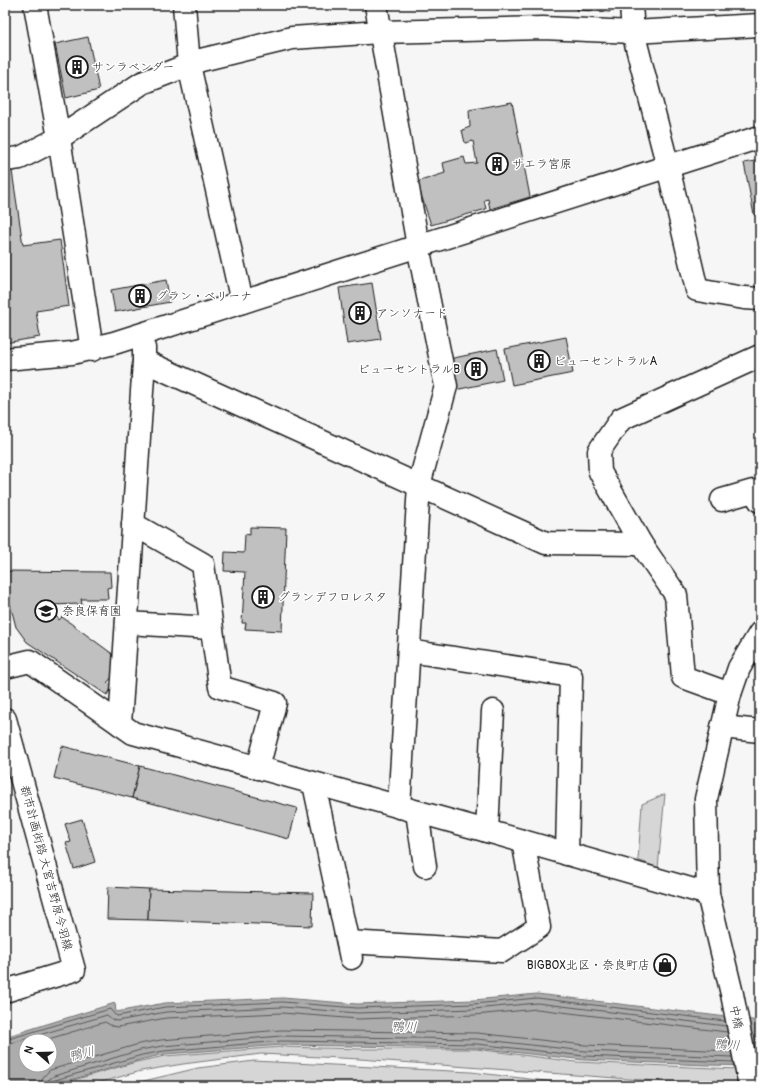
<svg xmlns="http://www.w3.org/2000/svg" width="765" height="1091" font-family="Pangolin,'Klee One',sans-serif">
<rect width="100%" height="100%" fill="#f6f6f6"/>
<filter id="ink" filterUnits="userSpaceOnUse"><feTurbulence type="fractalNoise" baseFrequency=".025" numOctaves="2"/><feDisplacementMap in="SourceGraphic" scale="8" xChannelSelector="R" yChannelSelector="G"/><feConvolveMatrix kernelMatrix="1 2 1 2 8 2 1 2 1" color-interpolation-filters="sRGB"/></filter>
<g filter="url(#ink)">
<g fill="#d6d6d6" stroke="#797979">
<polygon points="665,794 658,868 638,860 642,804"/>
<polygon points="281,1047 363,1049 476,1049 576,1062 760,1070 760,1086 723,1086 360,1059 261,1054 183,1064 141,1071 87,1086 53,1086 136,1062 165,1056"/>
<polygon points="254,1061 471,1072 587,1086 123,1086 198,1068"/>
</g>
<path fill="#acacac" stroke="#727272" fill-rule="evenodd" d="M537,994l223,27v45l-55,-1 -121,-5 -107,-12 -196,-3 -116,9 -22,5 -93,27h-45v-49l110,-34 1,9 49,-9 118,-5 74,6 117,-4zM26,1041h24v24h-24z"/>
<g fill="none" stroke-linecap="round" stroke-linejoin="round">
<g stroke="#565656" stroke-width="1">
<polyline points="5,1040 110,1009 114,1014 117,1016 165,1007 282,1002 357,1008 474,1004 537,998 725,1021"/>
<polyline points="42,1041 105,1022 112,1026 118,1027 166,1018 282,1013 358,1019 475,1015 537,1009 727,1032"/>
<polyline points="5,1045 107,1015 113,1020 117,1021 166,1012 282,1007 358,1013 474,1009 537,1003 726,1026"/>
<polyline points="41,1086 43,1077 50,1070 139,1044 161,1040 281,1030 477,1033 585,1045 731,1051"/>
<polyline points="47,1086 48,1080 54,1076 140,1050 163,1046 281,1036 477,1039 585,1051 732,1057"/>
<polyline points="52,1086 53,1082 55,1080 142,1055 164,1051 281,1041 477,1044 584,1056 733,1062"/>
</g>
</g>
<g fill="#c0c0c0" stroke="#1c1c1c">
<polygon points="578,5 610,5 610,12 577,10"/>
<polygon points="88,37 99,90 66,98 55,44"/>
<polygon points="512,102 530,197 490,209 488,199 484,200 486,209 431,225 417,182 445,173 443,163 464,157 466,164 477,163 473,141 465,143 462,130 470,127 469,110"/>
<polygon points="760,160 760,214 754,215 744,163"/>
<polygon points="12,171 23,245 60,240 69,306 36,311 40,337 5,343 5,172"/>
<polygon points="166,280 170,302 115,312 111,290"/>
<polygon points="372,283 381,339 347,344 339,288"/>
<polygon points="566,337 573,373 512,385 505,349"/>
<polygon points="497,349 503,380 455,390 449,359"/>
<polygon points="250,527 286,528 282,631 245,629 246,623 242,623 245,572 224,571 225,552 244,553 245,534 250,535"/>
<polygon points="5,571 110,572 111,587 107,588 108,599 81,599 82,604 48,605 59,620 62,617 118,658 118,670 107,683 113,686 107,695 27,642 16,627 10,604 5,604"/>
<polygon points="62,746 140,766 132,798 54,778"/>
<polygon points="140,766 297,808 289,839 132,798"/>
<polygon points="82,819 95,862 74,869 66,843 71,842 65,824"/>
<polygon points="108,887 149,889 148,920 107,919"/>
<polygon points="149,889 313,893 312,926 148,920"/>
</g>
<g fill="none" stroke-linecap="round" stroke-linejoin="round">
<g stroke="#1c1c1c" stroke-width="25">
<g id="minor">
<polyline points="35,5 59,138 92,350"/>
<polyline points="184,5 189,65 242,302"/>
<polyline points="376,5 418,246 446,386 419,485 399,807"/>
<polyline points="631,5 633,32 668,167 697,290 744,298 760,299"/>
<polyline points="5,160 20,158 59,138 142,83 201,60 292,38 380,32 543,28 633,32 760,25"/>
<polyline points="5,359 72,353 114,343 760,137"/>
<polyline points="144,361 546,543 641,544"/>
<polyline points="722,500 753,491 760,501"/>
<polyline points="133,524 203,564 220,687 275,703 258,768"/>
<polyline points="127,623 211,628"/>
<polyline points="409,651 571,676 567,854"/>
<polyline points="5,667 30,661 133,733 487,831 708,894"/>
<polyline points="730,694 683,677 676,595 641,544 600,472 599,451 621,419 760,356"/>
<polyline points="5,719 74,970 5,991"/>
<polyline points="120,724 144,361 144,348"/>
<polyline points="722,727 760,731"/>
<polyline points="314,784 351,958"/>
<polyline points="417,812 425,866"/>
<polyline points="487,831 493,711"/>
<polyline points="348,942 502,951 539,927 523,841"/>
<polyline points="750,1086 732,994 708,894 706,799 730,694 739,668 760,633"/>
</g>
</g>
<use href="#minor" stroke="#fff" stroke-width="22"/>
</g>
</g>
<defs>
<g id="building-ring" transform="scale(1.15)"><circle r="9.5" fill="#fff" stroke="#1c1c1c" stroke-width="1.5"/><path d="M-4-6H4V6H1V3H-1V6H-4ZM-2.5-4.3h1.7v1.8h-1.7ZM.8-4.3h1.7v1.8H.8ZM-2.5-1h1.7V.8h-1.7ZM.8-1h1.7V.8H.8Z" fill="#1c1c1c"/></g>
<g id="school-ring" transform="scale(1.15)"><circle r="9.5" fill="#fff" stroke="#1c1c1c" stroke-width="1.5"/><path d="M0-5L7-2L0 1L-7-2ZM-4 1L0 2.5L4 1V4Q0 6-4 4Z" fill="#1c1c1c"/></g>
<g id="shop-ring" transform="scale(1.15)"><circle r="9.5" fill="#fff" stroke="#1c1c1c" stroke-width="1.5"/><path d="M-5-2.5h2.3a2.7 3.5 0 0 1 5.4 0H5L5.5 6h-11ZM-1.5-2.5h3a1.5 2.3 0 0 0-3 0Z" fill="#1c1c1c"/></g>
</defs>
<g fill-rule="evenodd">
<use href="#building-ring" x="77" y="67"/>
<use href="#building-ring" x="497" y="164"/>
<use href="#building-ring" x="140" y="296"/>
<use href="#building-ring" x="360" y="313"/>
<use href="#building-ring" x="539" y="361"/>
<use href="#building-ring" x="476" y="369"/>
<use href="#building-ring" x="263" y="597"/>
<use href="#school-ring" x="46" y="611"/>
<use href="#shop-ring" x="665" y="965"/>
</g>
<g text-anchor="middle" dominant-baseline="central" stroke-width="3" stroke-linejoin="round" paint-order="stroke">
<g font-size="12" fill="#1c1c1c" stroke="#fff" text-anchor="start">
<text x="92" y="67">サンラベンダー</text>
<text x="512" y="164">サエラ宮原</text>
<text x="156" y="296">グラン・ベリーナ</text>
<text x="376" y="313">アンソナード</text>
<text x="554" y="361">ビューセントラルA</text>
<text x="460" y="369" text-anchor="end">ビューセントラルB</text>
<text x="278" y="597">グランデフロレスタ</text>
<text x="62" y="611">奈良保育園</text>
<text x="650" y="965" text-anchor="end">BIGBOX北区・奈良町店</text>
</g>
<g font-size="12" fill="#1c1c1c" stroke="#fff">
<text transform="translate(46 868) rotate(75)">都市計画街路 大宮吉野原今羽線</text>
<text transform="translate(736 1017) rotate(78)">中橋</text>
</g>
<g font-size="13" font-style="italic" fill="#5d5d5d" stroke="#fff">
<text transform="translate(404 1027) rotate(1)">鴨川</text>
<text transform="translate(727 1045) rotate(4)">鴨川</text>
<text transform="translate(82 1054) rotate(-14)">鴨川</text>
</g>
</g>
<rect width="765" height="1091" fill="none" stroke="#fff" stroke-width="20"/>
<rect x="10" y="10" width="745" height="1071" fill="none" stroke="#1c1c1c" stroke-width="1.5" filter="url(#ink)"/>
<g transform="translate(38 1053) rotate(290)"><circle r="19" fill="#ffffff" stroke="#a4a4a4"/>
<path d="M0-3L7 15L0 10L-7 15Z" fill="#1c1c1c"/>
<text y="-6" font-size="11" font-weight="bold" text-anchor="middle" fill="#1c1c1c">N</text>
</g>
</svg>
